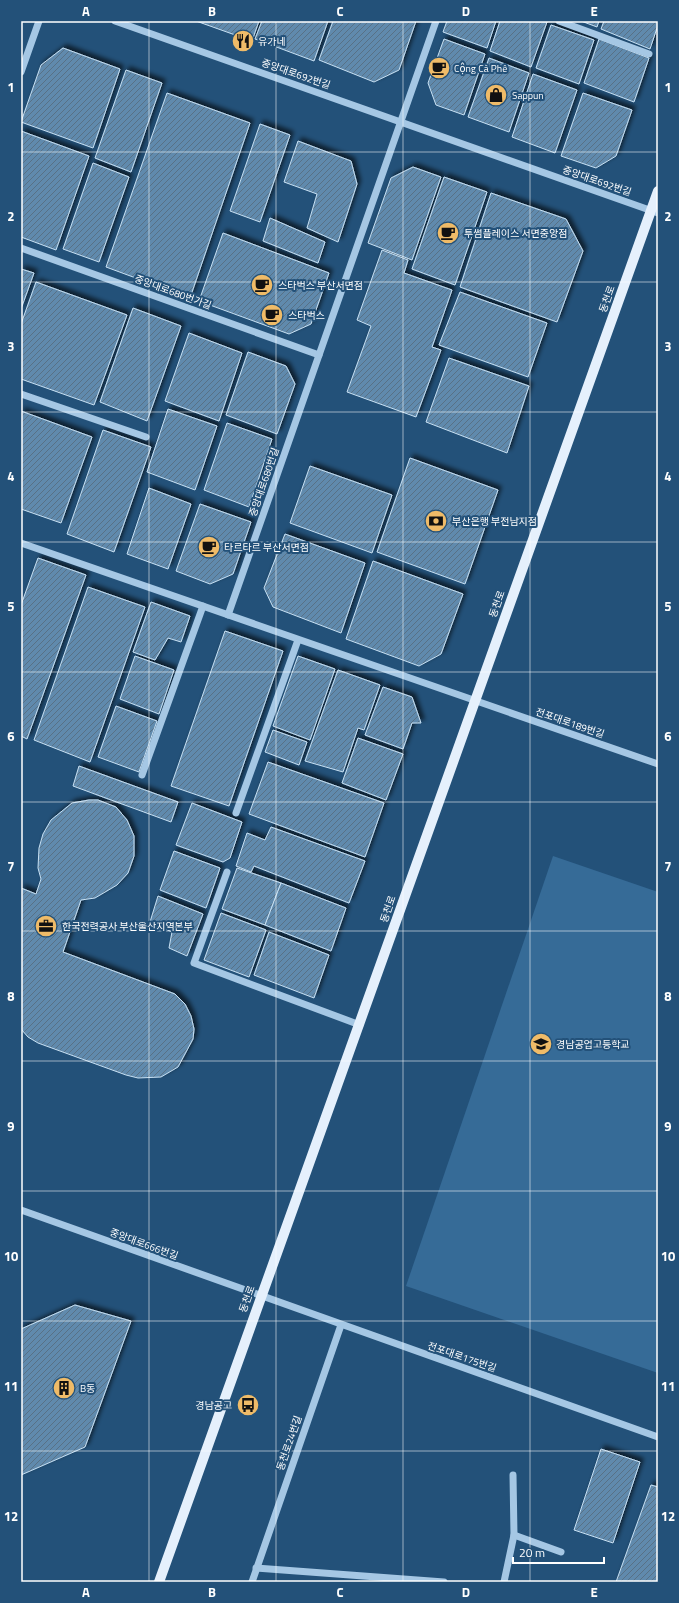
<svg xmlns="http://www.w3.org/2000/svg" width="679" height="1603" font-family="'Titillium Web','Noto Sans KR',sans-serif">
<defs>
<pattern id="building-hatch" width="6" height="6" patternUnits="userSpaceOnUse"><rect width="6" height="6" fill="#608aad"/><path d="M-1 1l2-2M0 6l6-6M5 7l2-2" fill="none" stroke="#587186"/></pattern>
<filter id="shadow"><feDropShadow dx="3.5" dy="-3.5" stdDeviation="2" flood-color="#0009"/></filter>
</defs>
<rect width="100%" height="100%" fill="#235179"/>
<polygon fill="#366b97" points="553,856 658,892 658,1373 406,1286"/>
<g fill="url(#building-hatch)" stroke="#c7e0f3" filter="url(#shadow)">
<polygon points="196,21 259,21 252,41"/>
<polygon points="262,21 328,21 314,61 255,39"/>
<polygon points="333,21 416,21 399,70 374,82 319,60"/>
<polygon points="447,21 496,21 487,48 443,32"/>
<polygon points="500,21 547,22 531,67 490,51"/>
<polygon points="581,21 599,21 597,27"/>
<polygon points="604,21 658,21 658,25 650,49 601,29"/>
<polygon points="551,25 594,40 579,84 536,68"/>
<polygon points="444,39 485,54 464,115 436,105 428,83"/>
<polygon points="599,39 649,58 634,102 584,83"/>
<polygon points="63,48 120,69 93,148 21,122 41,65"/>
<polygon points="489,58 529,73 509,132 468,117"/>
<polygon points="126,70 162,83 131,172 95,158"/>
<polygon points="533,74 577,90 555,153 512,137"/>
<polygon points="167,93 250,123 190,298 106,267"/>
<polygon points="583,93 632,110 616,156 596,168 561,156"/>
<polygon points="260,124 290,135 260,222 230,211"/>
<polygon points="21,131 89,156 56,250 21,237"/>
<polygon points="298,141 351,161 357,184 338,242 307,228 317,194 284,182"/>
<polygon points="93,163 129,177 99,262 63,249"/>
<polygon points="413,167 441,177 412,260 368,243 391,178"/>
<polygon points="444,177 487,192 455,285 412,269"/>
<polygon points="491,193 566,219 583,251 557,322 460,287"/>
<polygon points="270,218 325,242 318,263 263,241"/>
<polygon points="223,233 329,273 311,324 289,334 199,301"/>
<polygon points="382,250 408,260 404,273 452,290 432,347 441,350 416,417 347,392 371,326 357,320"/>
<polygon points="21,269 34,273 21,309"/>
<polygon points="36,282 127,315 94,405 21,379 21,324"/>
<polygon points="460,292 547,323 528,377 439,345"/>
<polygon points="133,308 181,326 147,421 100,402"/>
<polygon points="189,333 242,353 219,421 165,401"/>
<polygon points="248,352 286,366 295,384 277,434 226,415"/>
<polygon points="449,358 529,386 507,453 426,422"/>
<polygon points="168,409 217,426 195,490 147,472"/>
<polygon points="21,411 92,437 61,523 21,509"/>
<polygon points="227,423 272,439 249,507 204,490"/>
<polygon points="103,430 151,447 114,552 67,534"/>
<polygon points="410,458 498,490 465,584 377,552"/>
<polygon points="310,466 392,495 372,553 290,523"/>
<polygon points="149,488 191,504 168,569 127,554"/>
<polygon points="200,504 251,522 233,574 210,584 176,571"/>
<polygon points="285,534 365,563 341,633 273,607 264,588"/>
<polygon points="38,558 86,575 27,739 21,736 21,605"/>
<polygon points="373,561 463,594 441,654 419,666 346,639"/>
<polygon points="88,587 145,607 90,762 34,740"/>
<polygon points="151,602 190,616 181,642 168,638 155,660 133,652"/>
<polygon points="225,631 283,651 229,806 171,786"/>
<polygon points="135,656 174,670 159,714 120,699"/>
<polygon points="298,656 335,669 310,740 273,726"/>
<polygon points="338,670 380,685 364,730 358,728 343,772 305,761"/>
<polygon points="383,687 412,697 421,723 412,723 403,749 365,735"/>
<polygon points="116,706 157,721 139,772 98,757"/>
<polygon points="273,730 307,742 299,765 265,752"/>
<polygon points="358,738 403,754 386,800 342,783"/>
<polygon points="268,762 384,803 365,857 249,814"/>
<polygon points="79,766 178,802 171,822 73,786"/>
<polygon points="89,800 98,800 116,807 127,820 134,836 134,856 128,873 117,885 95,898 81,900 63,952 175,994 185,1004 191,1016 194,1029 193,1039 178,1067 161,1077 138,1078 126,1075 38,1043 28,1037 21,1029 21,888 36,894 41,879 38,868 39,848 43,834 51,820 72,803"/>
<polygon points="192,803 242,822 230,858 223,862 176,845"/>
<polygon points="271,827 365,861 349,903 254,866 251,872 236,866 247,833 265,840"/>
<polygon points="174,851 220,868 206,908 160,890"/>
<polygon points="237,868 281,883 265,925 222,909"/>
<polygon points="281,883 346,908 331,951 265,925"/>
<polygon points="158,896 203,914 187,956 169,948 172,932 150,922"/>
<polygon points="221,913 266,930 249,977 204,960"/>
<polygon points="269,932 329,955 314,998 254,975"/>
<polygon points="75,1305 131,1321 85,1447 21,1475 21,1329"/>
<polygon points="601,1449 640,1462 613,1543 574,1530"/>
<polygon points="651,1485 658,1487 658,1582 616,1582"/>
</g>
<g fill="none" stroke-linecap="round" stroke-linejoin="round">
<g stroke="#a5c7e4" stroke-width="7">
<polyline points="115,21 658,213"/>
<polyline points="559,21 649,54"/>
<polyline points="21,72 39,21"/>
<polyline points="21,248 319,355"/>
<polyline points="21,394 146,437"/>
<polyline points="21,543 658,764"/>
<polyline points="228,615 436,21"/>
<polyline points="142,775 203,606"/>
<polyline points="236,813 298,640"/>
<polyline points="227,872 194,963 360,1025"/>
<polyline points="21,1210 658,1437"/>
<polyline points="514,1535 561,1552"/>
<polyline points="256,1568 444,1582"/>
<polyline points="252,1582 341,1325"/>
<polyline points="504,1582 514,1535 513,1475"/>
</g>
<polyline stroke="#e5f0fc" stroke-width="10" points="159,1582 658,191"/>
</g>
<path fill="none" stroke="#fff" stroke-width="1" stroke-opacity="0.55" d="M149,21v1561M276,21v1561M403,21v1561M530,21v1561M21,152h637M21,282h637M21,412h637M21,542h637M21,672h637M21,802h637M21,931h637M21,1061h637M21,1191h637M21,1321h637M21,1451h637"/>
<defs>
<g id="restaurant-disc" transform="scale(1.15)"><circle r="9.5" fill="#efbb68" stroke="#235179"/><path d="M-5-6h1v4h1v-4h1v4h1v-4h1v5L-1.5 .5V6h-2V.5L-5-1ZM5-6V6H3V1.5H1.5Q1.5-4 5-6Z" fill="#111"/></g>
<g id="cafe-disc" transform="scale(1.15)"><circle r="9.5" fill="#efbb68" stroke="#235179"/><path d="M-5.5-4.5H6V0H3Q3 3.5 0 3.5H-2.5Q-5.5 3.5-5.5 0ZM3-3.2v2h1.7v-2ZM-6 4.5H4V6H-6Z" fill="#111"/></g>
<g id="shop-disc" transform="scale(1.15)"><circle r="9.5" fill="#efbb68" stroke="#235179"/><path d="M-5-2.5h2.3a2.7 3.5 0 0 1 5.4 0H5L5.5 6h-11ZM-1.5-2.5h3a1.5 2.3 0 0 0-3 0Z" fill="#111"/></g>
<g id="bank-disc" transform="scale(1.15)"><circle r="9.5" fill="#efbb68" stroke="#235179"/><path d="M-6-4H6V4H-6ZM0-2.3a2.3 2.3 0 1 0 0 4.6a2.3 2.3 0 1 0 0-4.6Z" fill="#111"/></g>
<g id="office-disc" transform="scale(1.15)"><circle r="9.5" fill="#efbb68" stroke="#235179"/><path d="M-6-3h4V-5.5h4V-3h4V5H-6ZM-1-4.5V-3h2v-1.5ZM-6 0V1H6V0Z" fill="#111"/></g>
<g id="school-disc" transform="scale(1.15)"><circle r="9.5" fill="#efbb68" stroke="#235179"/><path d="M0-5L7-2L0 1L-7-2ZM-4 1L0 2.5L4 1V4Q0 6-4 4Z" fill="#111"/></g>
<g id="building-disc" transform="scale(1.15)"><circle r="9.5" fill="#efbb68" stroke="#235179"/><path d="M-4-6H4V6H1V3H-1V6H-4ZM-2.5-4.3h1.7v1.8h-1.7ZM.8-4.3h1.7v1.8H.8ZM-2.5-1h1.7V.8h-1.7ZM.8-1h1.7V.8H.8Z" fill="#111"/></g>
<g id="bus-disc" transform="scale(1.15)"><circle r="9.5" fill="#efbb68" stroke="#235179"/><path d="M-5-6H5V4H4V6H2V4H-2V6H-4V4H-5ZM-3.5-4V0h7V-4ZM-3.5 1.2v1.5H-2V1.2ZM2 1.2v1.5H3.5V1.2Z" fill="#111"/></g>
</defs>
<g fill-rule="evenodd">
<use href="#restaurant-disc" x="243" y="41"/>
<use href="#cafe-disc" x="439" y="68"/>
<use href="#shop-disc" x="496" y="95"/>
<use href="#cafe-disc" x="448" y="233"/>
<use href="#cafe-disc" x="262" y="285"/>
<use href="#cafe-disc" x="272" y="315"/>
<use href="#bank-disc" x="436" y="521"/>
<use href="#cafe-disc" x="209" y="547"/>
<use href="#office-disc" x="46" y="926"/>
<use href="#school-disc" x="541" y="1044"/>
<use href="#building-disc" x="64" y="1388"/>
<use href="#bus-disc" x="248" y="1405"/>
</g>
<g text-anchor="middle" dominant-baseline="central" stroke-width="4" stroke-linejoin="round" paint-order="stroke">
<g font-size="10" fill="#fff" stroke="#235179" text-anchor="start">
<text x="258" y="41">유가네</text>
<text x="454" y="68">Cộng Cà Phê</text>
<text x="512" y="95">Sappun</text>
<text x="464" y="233">투썸플레이스 서면중앙점</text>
<text x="278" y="285">스타벅스 부산서면점</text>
<text x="288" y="315">스타벅스</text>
<text x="452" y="521">부산은행 부전남지점</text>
<text x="224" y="547">타르타르 부산서면점</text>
<text x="62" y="926">한국전력공사 부산울산지역본부</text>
<text x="556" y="1044">경남공업고등학교</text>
<text x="80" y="1388">B동</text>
<text x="232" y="1405" text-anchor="end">경남공고</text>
</g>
<g font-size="10" fill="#fff" stroke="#235179">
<text transform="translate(296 74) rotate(19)">중앙대로692번길</text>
<text transform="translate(597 181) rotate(19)">중앙대로692번길</text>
<text transform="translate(173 292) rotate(20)">중앙대로680번가길</text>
<text transform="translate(607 299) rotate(-70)">동천로</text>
<text transform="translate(264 482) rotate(-71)">중앙대로680번길</text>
<text transform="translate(497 604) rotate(-70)">동천로</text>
<text transform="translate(570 723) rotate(19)">전포대로189번길</text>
<text transform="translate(388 909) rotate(-71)">동천로</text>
<text transform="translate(144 1244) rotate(20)">중앙대로666번길</text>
<text transform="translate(247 1299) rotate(-70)">동천로</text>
<text transform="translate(462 1357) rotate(19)">전포대로175번길</text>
<text transform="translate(289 1443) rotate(-71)">동천로24번길</text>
</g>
</g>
<rect width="679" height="1603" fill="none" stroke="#235179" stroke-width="44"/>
<path d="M513 1557v6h91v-6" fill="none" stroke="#ffffff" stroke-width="2"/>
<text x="519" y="1557" font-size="12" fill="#ffffff" stroke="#235179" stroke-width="3" paint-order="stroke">20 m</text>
<rect x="22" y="22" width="635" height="1559" fill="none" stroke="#fff" stroke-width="1.5"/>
<g font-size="13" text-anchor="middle" font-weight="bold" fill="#fff">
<text x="86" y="16">A</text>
<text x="212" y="16">B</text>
<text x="340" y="16">C</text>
<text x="466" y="16">D</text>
<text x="594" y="16">E</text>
<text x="11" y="92">1</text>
<text x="668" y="92">1</text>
<text x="11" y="221">2</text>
<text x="668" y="221">2</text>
<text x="11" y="351">3</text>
<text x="668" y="351">3</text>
<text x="11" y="481">4</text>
<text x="668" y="481">4</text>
<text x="11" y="611">5</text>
<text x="668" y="611">5</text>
<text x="11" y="741">6</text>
<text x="668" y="741">6</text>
<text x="11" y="871">7</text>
<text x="668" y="871">7</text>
<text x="11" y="1001">8</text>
<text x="668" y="1001">8</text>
<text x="11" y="1131">9</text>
<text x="668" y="1131">9</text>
<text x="11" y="1261">10</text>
<text x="668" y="1261">10</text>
<text x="11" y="1391">11</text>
<text x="668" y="1391">11</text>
<text x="11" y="1521">12</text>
<text x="668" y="1521">12</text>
<text x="86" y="1597">A</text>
<text x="212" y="1597">B</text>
<text x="340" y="1597">C</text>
<text x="466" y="1597">D</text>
<text x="594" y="1597">E</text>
</g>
</svg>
